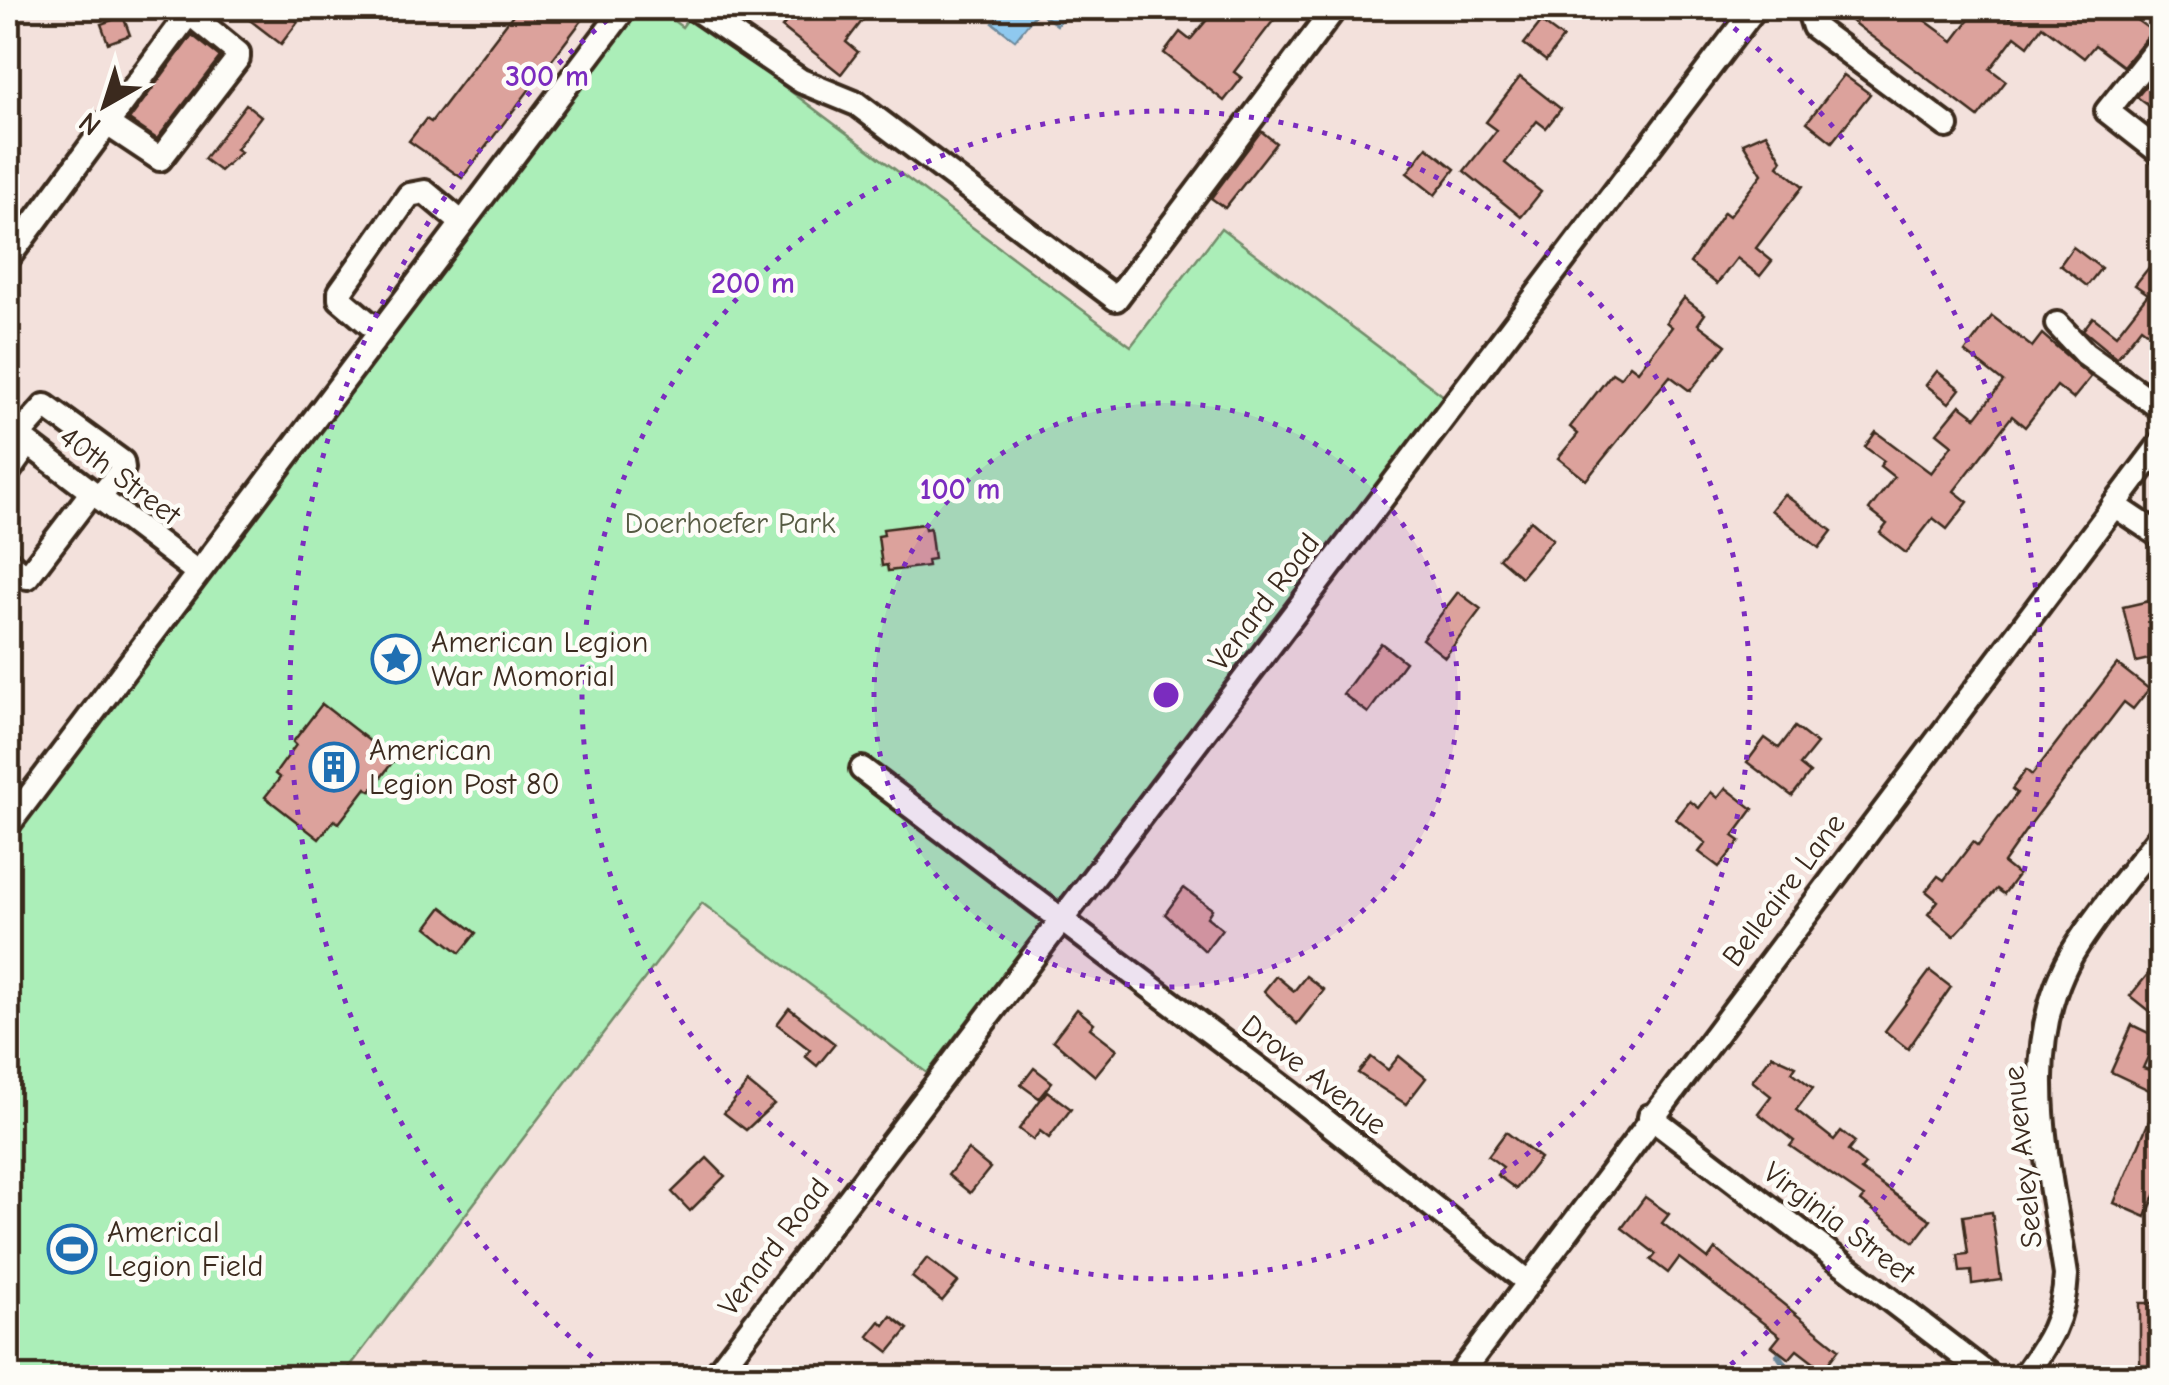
<svg xmlns="http://www.w3.org/2000/svg" width="2169" height="1385" font-family="'Comic Neue',sans-serif">
<rect width="100%" height="100%" fill="#f3e1dc"/>
<filter id="ink" filterUnits="userSpaceOnUse"><feTurbulence type="fractalNoise" baseFrequency=".01" numOctaves="2"/><feDisplacementMap in="SourceGraphic" scale="20" xChannelSelector="R" yChannelSelector="G"/><feConvolveMatrix kernelMatrix="1 2 1 2 8 2 1 2 1" color-interpolation-filters="sRGB"/></filter>
<g filter="url(#ink)">
<polygon fill="#abeeb8" stroke="#738c6b" stroke-width="2.5" points="635,8 656,8 682,27 690,16 1131,346 1221,228 1445,397 927,1073 702,903 342,1377 8,1377 8,841"/>
<polygon fill="#8fc9ef" stroke="#6d899b" stroke-width="2.5" points="1005,8 1066,8 1069,10 1057,25 1038,11 1015,40 993,23"/>
<g fill="none" stroke-linecap="round" stroke-linejoin="round">
<polyline stroke="#6d899b" stroke-width="6" points="1778,1355 1794,1378"/>
</g>
<g fill="#dca29c" stroke="#3b2a1e" stroke-width="2.5">
<polygon points="234,8 298,8 291,16 298,22 281,44"/>
<polygon points="518,8 575,8 586,15 462,178 409,141 426,119 431,122"/>
<polygon points="798,8 872,8 846,42 858,52 841,74 782,27"/>
<polygon points="1217,8 1283,8 1234,72 1242,78 1224,101 1164,53 1180,32 1190,40"/>
<polygon points="1834,8 1908,8 1953,41 1978,8 1997,8 2010,18 2018,8 2120,8 2152,31 2123,66 2095,45 2084,58 2042,26 2028,46 2015,36 1990,69 2006,81 1978,117"/>
<polygon points="123,16 130,35 108,43 101,24"/>
<polygon points="1541,22 1563,38 1546,61 1524,44"/>
<polygon points="192,35 220,57 157,139 129,120"/>
<polygon points="2162,67 2162,135 2148,124 2157,112 2137,97"/>
<polygon points="1844,75 1870,94 1832,142 1807,122"/>
<polygon points="1520,77 1561,109 1546,128 1537,121 1505,163 1541,192 1521,217 1464,171 1497,130 1486,122"/>
<polygon points="246,104 261,116 236,149 241,152 220,171 204,159"/>
<polygon points="1261,131 1276,143 1225,208 1211,198"/>
<polygon points="1766,133 1782,160 1778,166 1803,186 1756,248 1772,261 1760,276 1737,258 1717,284 1690,263 1724,212 1729,216 1762,174 1743,143"/>
<polygon points="1427,147 1455,169 1435,195 1407,173"/>
<polygon points="2073,247 2101,268 2087,286 2060,265"/>
<polygon points="2162,251 2162,343 2141,327 2117,358 2083,330 2093,317 2116,335 2148,294 2135,285"/>
<polygon points="1684,298 1705,314 1698,324 1726,345 1690,391 1670,376 1586,480 1558,458 1578,434 1570,427 1612,373 1620,378 1630,365 1638,371 1672,327 1666,322"/>
<polygon points="1992,316 2032,347 2042,334 2091,377 2073,399 2057,386 2025,427 2012,416 1954,491 1968,502 1947,529 1933,518 1906,553 1880,533 1887,524 1869,510 1894,477 1880,466 1884,461 1865,447 1876,432 1931,473 1952,445 1937,433 1960,405 1976,417 2003,382 1965,352"/>
<polygon points="1937,371 1960,389 1949,403 1926,385"/>
<polygon points="1784,494 1832,531 1819,548 1771,510"/>
<polygon points="1531,520 1553,539 1521,577 1499,558"/>
<polygon points="924,524 925,529 930,528 934,559 927,560 928,566 888,571 887,565 882,566 878,536 884,535 883,529"/>
<polygon points="1458,592 1481,609 1445,657 1422,639"/>
<polygon points="2149,601 2157,631 2162,630 2162,656 2136,662 2123,607"/>
<polygon points="1381,643 1405,662 1368,713 1343,694"/>
<polygon points="2117,664 2149,689 2133,709 2124,702 2026,830 2003,863 2018,875 2004,894 1997,889 1954,936 1928,914 1938,901 1926,891 1938,876 1944,880 1973,842 1978,846 2017,793 2012,789 2026,770 2032,775"/>
<polygon points="322,704 394,760 371,791 366,788 339,823 334,820 319,839 265,797 280,778 275,774 296,745 293,742"/>
<polygon points="1795,727 1817,744 1800,765 1810,773 1792,796 1747,762 1765,738 1779,748"/>
<polygon points="1726,788 1753,809 1733,836 1740,841 1719,867 1699,852 1706,843 1676,819 1690,801 1699,808 1711,792 1718,798"/>
<polygon points="1184,888 1212,909 1207,917 1222,929 1205,951 1165,914"/>
<polygon points="442,907 476,933 460,953 427,927"/>
<polygon points="2162,957 2162,996 2150,1012 2130,996"/>
<polygon points="1930,971 1951,987 1908,1049 1885,1031"/>
<polygon points="1276,976 1294,991 1306,976 1324,990 1297,1024 1264,991"/>
<polygon points="789,1008 835,1044 817,1066 805,1056 810,1050 777,1024"/>
<polygon points="1077,1009 1094,1023 1090,1028 1117,1049 1095,1076 1053,1040"/>
<polygon points="2132,1025 2157,1037 2143,1068 2162,1074 2162,1179 2146,1217 2114,1203 2160,1095 2111,1072"/>
<polygon points="1772,1055 1796,1066 1792,1072 1813,1088 1796,1110 1834,1140 1841,1131 1855,1142 1848,1151 1865,1165 1861,1170 1931,1220 1914,1242 1861,1201 1864,1197 1790,1146 1794,1141 1758,1113 1771,1096 1752,1081"/>
<polygon points="1399,1056 1426,1078 1406,1104 1358,1073 1371,1057 1388,1070"/>
<polygon points="1034,1068 1052,1082 1039,1098 1021,1085"/>
<polygon points="748,1083 774,1104 746,1130 724,1113"/>
<polygon points="1047,1091 1071,1109 1049,1138 1040,1131 1033,1140 1019,1129"/>
<polygon points="1506,1132 1540,1158 1516,1189 1497,1175 1503,1167 1488,1156"/>
<polygon points="968,1150 990,1168 970,1193 948,1175"/>
<polygon points="707,1158 725,1176 690,1211 672,1192"/>
<polygon points="1645,1197 1669,1214 1662,1223 1708,1259 1715,1249 1839,1349 1823,1370 1797,1350 1789,1359 1772,1346 1780,1336 1679,1258 1668,1273 1651,1260 1656,1254 1622,1228"/>
<polygon points="1992,1212 2001,1280 1972,1284 1971,1271 1960,1272 1958,1255 1968,1254 1963,1216"/>
<polygon points="927,1258 958,1282 942,1301 912,1277"/>
<polygon points="2140,1303 2162,1303 2162,1370 2140,1369"/>
<polygon points="891,1316 908,1329 889,1352 868,1336 880,1321 884,1325"/>
</g>
<g fill="none" stroke-linecap="round" stroke-linejoin="round">
<g stroke="#3b2a1e" stroke-width="30">
<g id="minor">
<polyline points="694,8 801,81 857,104 1116,299 1335,8"/>
<polyline points="1808,8 1814,27 1947,126"/>
<polyline points="2162,42 2107,111 2162,154"/>
<polyline points="106,123 160,159 238,58 238,53 189,13"/>
<polyline points="8,258 193,8"/>
<polyline points="2057,324 2085,354 2162,409"/>
<polyline points="379,332 340,299 340,292 409,195 425,192 462,223"/>
<polyline points="8,428 197,572"/>
<polyline points="18,436 45,406 122,462 123,468 99,498"/>
<polyline points="8,472 28,444"/>
<polyline points="2114,505 2162,537"/>
<polyline points="8,562 27,577 92,492"/>
<polyline points="862,769 1292,1094 1529,1283"/>
<polyline points="8,825 625,8"/>
<polyline points="1650,1116 1992,1378"/>
<polyline points="713,1378 1755,8"/>
<polyline points="1457,1378 2162,442"/>
<path d="M2023,1378c25,-35 41,-59 43,-103 -16,-108 -53,-232 12,-331 25,-39 56,-74 84,-111"/>
</g>
</g>
<use href="#minor" stroke="#fdfcf7" stroke-width="22"/>
</g>
</g>
<circle cx="1166" cy="695" r="292" fill="#7b2cbf" fill-opacity=".12"/>
<g fill="none" stroke="#7b2cbf" stroke-width="5" stroke-dasharray="5 10">
<circle cx="1166" cy="695" r="292"/>
<circle cx="1166" cy="695" r="584"/>
<path d="M615 1376A876 876 0 0 1 621 9M1711 9A876 876 0 0 1 1717 1376"/>
</g>
<defs>
<g id="sight-ring" transform="scale(2.5)"><circle r="9.5" fill="#fdfcf7" stroke="#1f6fb2" stroke-width="1.5"/><path d="M0-6L1.8-2.2L6-1.7L2.9 1.2L3.7 5.4L0 3.3L-3.7 5.4L-2.9 1.2L-6-1.7L-1.8-2.2Z" fill="#1f6fb2"/></g>
<g id="building-ring" transform="scale(2.5)"><circle r="9.5" fill="#fdfcf7" stroke="#1f6fb2" stroke-width="1.5"/><path d="M-4-6H4V6H1V3H-1V6H-4ZM-2.5-4.3h1.7v1.8h-1.7ZM.8-4.3h1.7v1.8H.8ZM-2.5-1h1.7V.8h-1.7ZM.8-1h1.7V.8H.8Z" fill="#1f6fb2"/></g>
<g id="stadium-ring" transform="scale(2.5)"><circle r="9.5" fill="#fdfcf7" stroke="#1f6fb2" stroke-width="1.5"/><path d="M0-5a6.5 5 0 1 0 0 10a6.5 5 0 1 0 0-10ZM-3.5-1.8h7v3.6h-7Z" fill="#1f6fb2"/></g>
</defs>
<g fill-rule="evenodd">
<use href="#sight-ring" x="396" y="659"/>
<use href="#building-ring" x="334" y="767"/>
<use href="#stadium-ring" x="72" y="1249"/>
</g>
<g text-anchor="middle" dominant-baseline="central" stroke-width="9" stroke-linejoin="round" paint-order="stroke">
<g font-size="30" fill="#3b2a1e" stroke="#fdfcf7">
<text transform="translate(120 476) rotate(37)">40th Street</text>
<text transform="translate(1264 602) rotate(-53)">Venard Road</text>
<text transform="translate(1784 890) rotate(-53)">Belleaire Lane</text>
<text transform="translate(1314 1075) rotate(38)">Drove Avenue</text>
<text transform="translate(2023 1157) rotate(-96)">Seeley Avenue</text>
<text transform="translate(1839 1223) rotate(37)">Virginia Street</text>
<text transform="translate(774 1247) rotate(-53)">Venard Road</text>
</g>
<g font-size="30" fill="#575b44" stroke="#fdfcf7">
<text x="730" y="523">Doerhoefer Park</text>
</g>
<g font-size="30" fill="#3b2a1e" stroke="#fdfcf7" text-anchor="start">
<text x="431" y="642">American Legion<tspan x="431" dy="34">War Momorial</tspan></text>
<text x="369" y="750">American<tspan x="369" dy="34">Legion Post 80</tspan></text>
<text x="107" y="1232">Americal<tspan x="107" dy="34">Legion Field</tspan></text>
</g>
</g>
<circle cx="1166" cy="695" r="15" fill="#7b2cbf" stroke="#fdfcf7" stroke-width="5"/>
<g font-size="30" text-anchor="middle" font-weight="bold" fill="#7b2cbf" stroke="#fdfcf7" stroke-width="9" stroke-linejoin="round" paint-order="stroke">
<text x="547" y="86">300 m</text>
<text x="753" y="293">200 m</text>
<text x="960" y="499">100 m</text>
</g>
<rect width="2169" height="1385" fill="none" stroke="#fdfcf7" stroke-width="40"/>
<rect x="20" y="20" width="2129" height="1345" fill="none" stroke="#3b2a1e" stroke-width="4" filter="url(#ink)"/>
<g transform="translate(105 105) rotate(219)" stroke="#fdfcf7" stroke-width="8" paint-order="stroke">
<path d="M0-8L18 38L0 25L-18 38Z" fill="#3b2a1e"/>
<text y="-15" font-size="28" font-weight="bold" text-anchor="middle" fill="#3b2a1e">N</text>
</g>
</svg>
